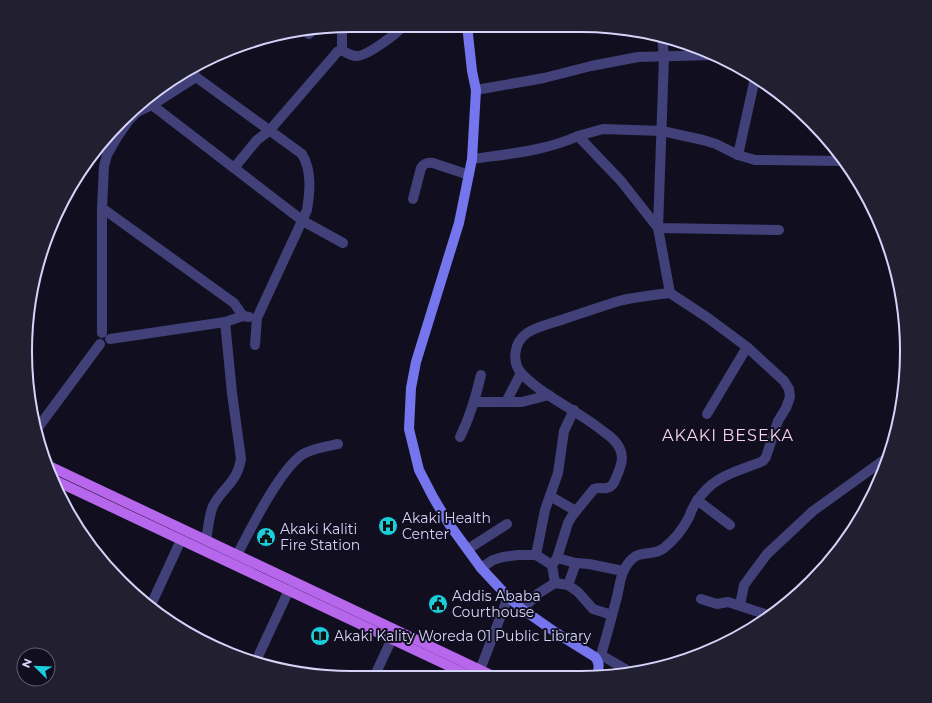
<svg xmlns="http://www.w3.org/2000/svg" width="932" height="703" font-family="Montserrat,sans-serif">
<rect width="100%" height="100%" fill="#110f1f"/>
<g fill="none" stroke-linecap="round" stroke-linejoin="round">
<g stroke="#414078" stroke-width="10">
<polyline points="309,34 311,30"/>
<polyline points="662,36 664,57 658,228 670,293"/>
<path d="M342,50c5,3 9,6 15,6 10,0 41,-23 47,-31"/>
<polyline points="342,50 342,26"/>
<path d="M190,68l6,9 106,77c10,17 8,37 5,56l-50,108 -2,27"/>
<polyline points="755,78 738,155 755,160 844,161"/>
<polyline points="476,90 544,78 591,66 638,57 714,55"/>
<polyline points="152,105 303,221 343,243"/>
<polyline points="578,136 603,129 662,131 703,140 716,144 738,155"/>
<path d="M472,159c36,-5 73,-8 106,-23l43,45 37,47 121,2"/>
<polyline points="234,168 257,140 269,131 333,57 337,52 342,50"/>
<polyline points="861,187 861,191"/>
<path d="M413,199l8,-31c3,-5 6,-6 12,-5l36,12"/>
<polyline points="102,208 234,303 243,316"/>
<polyline points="102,333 102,208 104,166 107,155 116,139 129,120 137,112 152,105 196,77"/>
<polyline points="110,339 225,322 243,316 249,317"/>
<polyline points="474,402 522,402 549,395"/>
<polyline points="506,402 521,373"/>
<polyline points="707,414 747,347"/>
<polyline points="37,429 100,344"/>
<path d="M460,437c10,-20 16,-41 21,-62"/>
<polyline points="550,496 576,511"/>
<polyline points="697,500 730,525"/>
<path d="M206,540c2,-10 3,-25 7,-34 10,-19 24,-23 28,-47l-9,-66 -7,-71"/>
<polyline points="468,549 507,524"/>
<path d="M237,555c13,-25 45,-90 68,-102 10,-5 23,-7 33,-9"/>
<polyline points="536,555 545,510 558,473 564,431 574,410"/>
<polyline points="557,558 576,563 589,564 623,571"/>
<polyline points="481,568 493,560 503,557 518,555 536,555 552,565"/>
<path d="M555,583l-3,-18 5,-7 11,-35 4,-7 22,-27c6,-3 12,2 17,-3 4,-3 5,-9 7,-13 3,-8 6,-15 2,-24 -3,-7 -10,-13 -16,-17 -25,-21 -60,-35 -82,-58 -11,-12 -8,-32 5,-41 9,-6 26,-10 37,-14 18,-6 36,-12 55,-18 16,-4 34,-6 51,-8l38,25 39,29 37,34 5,8 1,8 -4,11 -8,13 -12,36 -3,4c-26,11 -49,14 -66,40 -4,5 -6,11 -8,16 -6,12 -15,23 -25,31 -14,11 -27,-3 -40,22 -4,8 -5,19 -7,27 -6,22 -11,43 -18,64"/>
<polyline points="568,585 576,563"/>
<polyline points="701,599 717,604 728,602 771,616"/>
<polyline points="740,605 744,585 767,554 813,511 888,457"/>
<polyline points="150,607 181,540"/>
<polyline points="522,609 539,593 555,583 568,585 578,592 593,609 612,615"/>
<polyline points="601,655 632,673"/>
<polyline points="255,663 289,590"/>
<polyline points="480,670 508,597"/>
<polyline points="375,675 395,632"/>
</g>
<path stroke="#7576ed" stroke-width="10" d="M467,25l5,46 4,19 -4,69 -13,64 -43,139 -5,26 -2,41 10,41 14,27 16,27 32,44 27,29 14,12 33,23 40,25c5,6 4,11 2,18"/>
<g stroke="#b667ec" stroke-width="10">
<polyline points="47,465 491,675"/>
<polyline points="54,480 468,675"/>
</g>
</g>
<defs>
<g id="hospital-disc" transform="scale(1)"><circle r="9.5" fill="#1ccedc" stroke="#110f1f"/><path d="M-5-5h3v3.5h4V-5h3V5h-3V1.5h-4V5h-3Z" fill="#111"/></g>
<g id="civic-disc" transform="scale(1)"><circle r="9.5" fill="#1ccedc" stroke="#110f1f"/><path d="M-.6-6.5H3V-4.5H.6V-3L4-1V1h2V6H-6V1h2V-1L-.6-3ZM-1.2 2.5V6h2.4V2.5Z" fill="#111"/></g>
<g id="library-disc" transform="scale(1)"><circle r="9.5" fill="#1ccedc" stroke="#110f1f"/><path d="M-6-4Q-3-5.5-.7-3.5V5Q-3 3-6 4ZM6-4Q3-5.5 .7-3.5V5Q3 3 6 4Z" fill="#111"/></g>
</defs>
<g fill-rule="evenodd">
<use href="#hospital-disc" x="388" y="526"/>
<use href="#civic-disc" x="266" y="537"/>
<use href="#civic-disc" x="438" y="604"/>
<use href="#library-disc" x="320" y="636"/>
</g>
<g text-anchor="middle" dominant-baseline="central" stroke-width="4" stroke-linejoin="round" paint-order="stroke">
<g font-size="14" fill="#d6d3f9" stroke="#110f1f" text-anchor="start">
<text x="402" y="518">Akaki Health<tspan x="402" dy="16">Center</tspan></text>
<text x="280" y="529">Akaki Kaliti<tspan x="280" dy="16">Fire Station</tspan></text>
<text x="452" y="596">Addis Ababa<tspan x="452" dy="16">Courthouse</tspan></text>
<text x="334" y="636">Akaki Kality Woreda 01 Public Library</text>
</g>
<g font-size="16" letter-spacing="1" fill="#fad4ed" stroke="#110f1f">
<text x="728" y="435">AKAKI BESEKA</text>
</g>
</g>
<path d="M0 0H932V703H0ZM351 32H581A319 319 0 0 1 900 351V352A319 319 0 0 1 581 671H351A319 319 0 0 1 32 352V351A319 319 0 0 1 351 32Z" fill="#211f30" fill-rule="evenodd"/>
<path fill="none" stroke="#d6d3f9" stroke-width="2" d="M351 32H581A319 319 0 0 1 900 351V352A319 319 0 0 1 581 671H351A319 319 0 0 1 32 352V351A319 319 0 0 1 351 32Z"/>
<g transform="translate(36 667) rotate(293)"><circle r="19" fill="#110f1f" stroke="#605d76"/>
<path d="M0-3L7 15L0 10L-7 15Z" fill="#1ccedc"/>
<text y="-6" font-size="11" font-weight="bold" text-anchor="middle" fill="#d6d3f9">N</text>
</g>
</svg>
